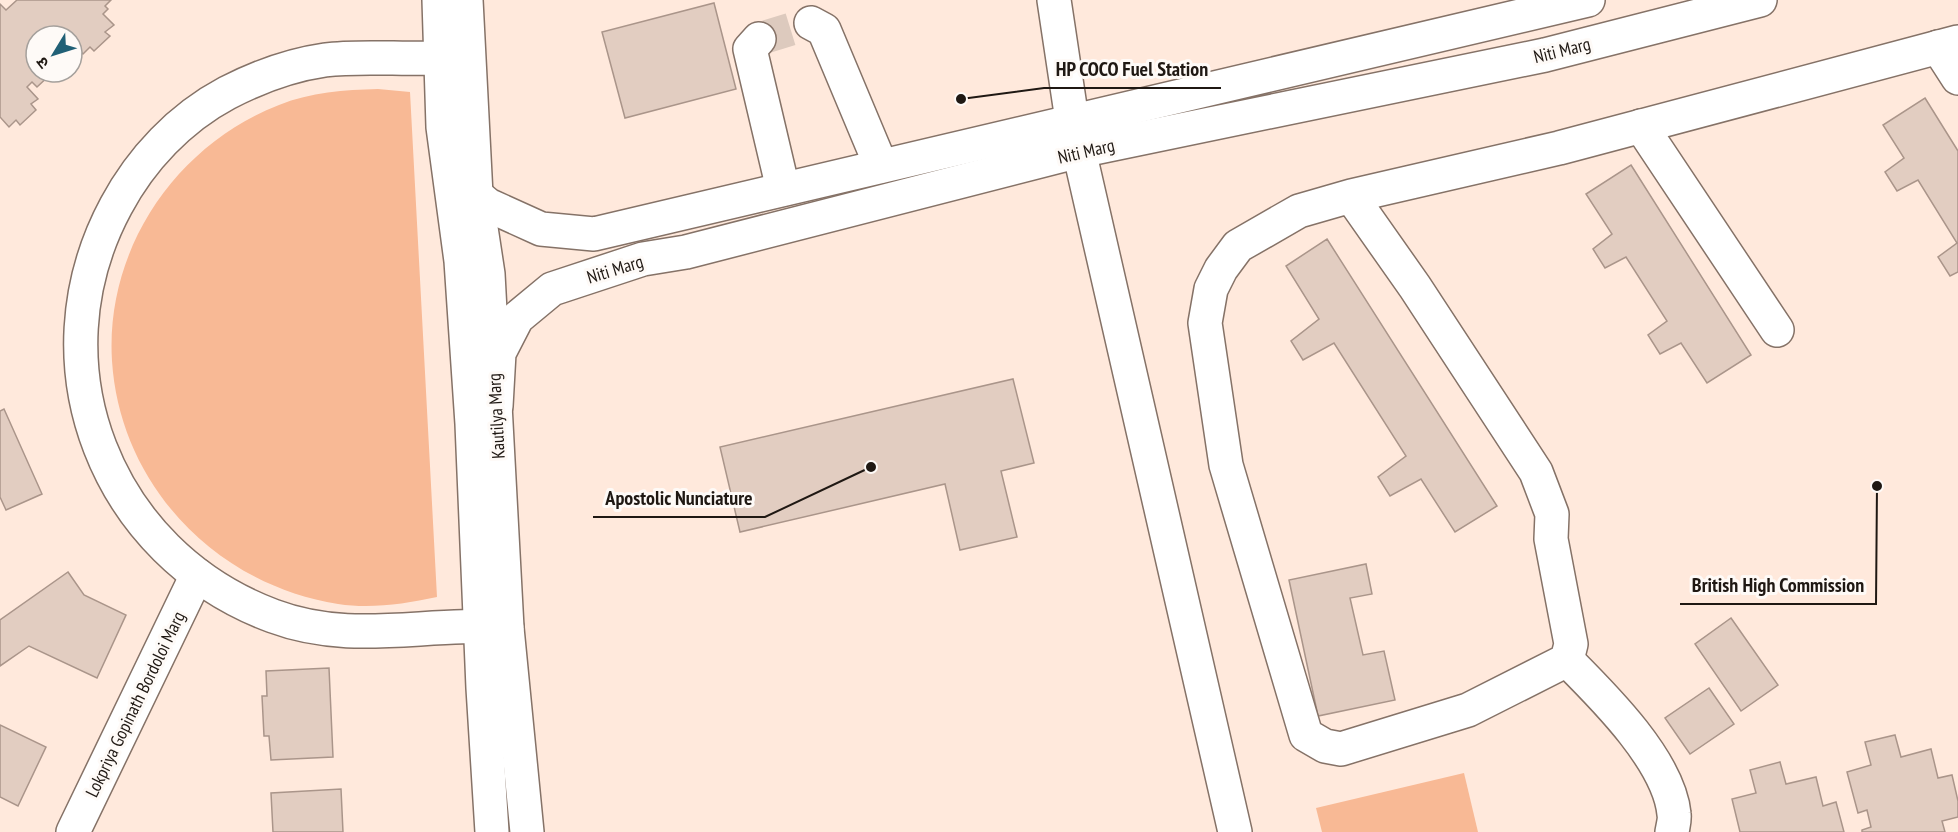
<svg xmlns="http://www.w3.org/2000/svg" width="1958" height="832" font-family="'PT Sans Narrow','Noto Sans Devanagari',sans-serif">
<rect width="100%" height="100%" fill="#ffe9dc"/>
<g fill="#f8b995">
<path d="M378,89l32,3 27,505c-33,7 -66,12 -99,7 -122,-19 -218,-119 -226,-243 -7,-112 64,-216 167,-256 32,-13 65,-15 99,-16z"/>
<polygon points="1464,773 1478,832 1322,832 1316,808"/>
</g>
<g fill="#e2cdc1" stroke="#aa958a" stroke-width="1.5">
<polygon points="17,0 111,0 105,6 108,9 103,14 114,25 105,32 110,36 94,51 90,47 83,54 78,49 72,55 72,36 36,36 36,72 53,72 37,87 32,82 27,87 38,99 31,104 36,110 20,125 16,120 9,127 0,117 0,4 6,10"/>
<polygon points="714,3 736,89 625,118 602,32"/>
<polygon points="1925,98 1958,151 1958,272 1950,276 1938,257 1957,243 1918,180 1897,191 1885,172 1904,158 1883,125"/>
<polygon points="1631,165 1751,355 1707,383 1681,343 1660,354 1648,335 1667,321 1626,257 1605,268 1593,249 1612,234 1586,194"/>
<polygon points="1327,239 1497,506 1455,532 1421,479 1390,496 1378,477 1406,456 1334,343 1303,360 1291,341 1319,319 1286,266"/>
<polygon points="1013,379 1034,463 1001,471 1017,537 960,550 945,484 740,532 720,447"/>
<polygon points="4,409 42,494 6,510 0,497 0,411"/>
<polygon points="1366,564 1372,594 1350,598 1363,655 1384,651 1395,700 1318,716 1289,580"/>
<polygon points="68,572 84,595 126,615 97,678 29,646 0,666 0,620"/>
<polygon points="1731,618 1778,685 1741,711 1695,644"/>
<polygon points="329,668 333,757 271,760 269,736 264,736 262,696 267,696 266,671"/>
<polygon points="1709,688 1734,724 1690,754 1665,718"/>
<polygon points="0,725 46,747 18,806 0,797"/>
<polygon points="1895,735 1901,757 1931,749 1938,778 1952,775 1958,801 1958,817 1942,821 1945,832 1862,832 1862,830 1871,827 1867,810 1858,813 1847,772 1871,765 1865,742"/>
<polygon points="1780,762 1786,784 1816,777 1823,806 1836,802 1844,832 1740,832 1732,799 1756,793 1750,770"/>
<polygon points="341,789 343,832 273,832 271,793"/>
</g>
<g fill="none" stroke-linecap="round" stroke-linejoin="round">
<polyline stroke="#ddcabe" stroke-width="33" stroke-dasharray="33 16" stroke-linecap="butt" points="759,39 811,23"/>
<g stroke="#857267" stroke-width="36">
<g id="minor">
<polyline points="439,0 443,127 461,261 472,424 483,688 492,832"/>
<polyline points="466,0 476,195 488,274 507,628 527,832"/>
<polyline points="1054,0 1072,120 1235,832"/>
<polyline points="811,23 824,30 881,166"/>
<polyline points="759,39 750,49 783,189"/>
<polyline points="1938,47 1958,78"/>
<path d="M468,57c-25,1 -50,2 -75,1 -23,0 -46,-1 -68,2 -35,5 -67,17 -98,33 -47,25 -86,66 -111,113 -85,158 -10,348 157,410 80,30 153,5 234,12"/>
<polyline points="1641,126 1777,330"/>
<polyline points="476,195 488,205 541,229 594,234 1588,0"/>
<polyline points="1351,196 1415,287 1536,472 1552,514 1551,539 1571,644 1567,660 1468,710 1341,749 1325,746 1306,735 1226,465 1205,323 1211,289 1221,269 1238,246 1299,211 1351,196 1559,148 1958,42"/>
<polyline points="496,406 499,353 517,318 552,289 643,259 686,252 1079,151 1545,55 1760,0"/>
<path d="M1567,660c36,36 102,101 107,154 1,5 -1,12 -2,18"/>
<polyline points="73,832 197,575"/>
</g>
</g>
<use href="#minor" stroke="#fff" stroke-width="33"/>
</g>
<g text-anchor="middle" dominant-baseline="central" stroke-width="6" stroke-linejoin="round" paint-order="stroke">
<g font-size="18" fill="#1f1813" stroke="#fefaf7">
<text transform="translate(1562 50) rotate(-14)">Niti Marg</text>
<text transform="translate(1086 151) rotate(-13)">Niti Marg</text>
<text transform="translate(615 269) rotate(-17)">Niti Marg</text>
<text transform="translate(496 416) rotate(-93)">Kautilya Marg</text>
<text transform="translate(135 704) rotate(-64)">Lokpriya Gopinath Bordoloi Marg</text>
</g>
</g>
<path fill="none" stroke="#1f1813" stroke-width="2" d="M961 99L1044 88H1221M871 467L765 517H593M1877 486L1876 604H1680"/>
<g fill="#1f1813" stroke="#fefaf7" stroke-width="2">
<circle cx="961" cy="99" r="6"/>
<circle cx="871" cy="467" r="6"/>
<circle cx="1877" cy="486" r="6"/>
</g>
<g font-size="20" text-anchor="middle" font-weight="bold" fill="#1f1813" stroke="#fefaf7" stroke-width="6" stroke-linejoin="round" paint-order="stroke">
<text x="1132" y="76">HP COCO Fuel Station</text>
<text x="679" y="505">Apostolic Nunciature</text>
<text x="1778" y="592">British High Commission</text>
</g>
<g transform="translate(54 54) rotate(232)"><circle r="28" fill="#fefaf7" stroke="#a5a09c" stroke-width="1.5"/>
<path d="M0-4.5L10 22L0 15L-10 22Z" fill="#216076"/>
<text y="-9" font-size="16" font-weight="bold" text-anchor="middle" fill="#1f1813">उ</text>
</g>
</svg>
